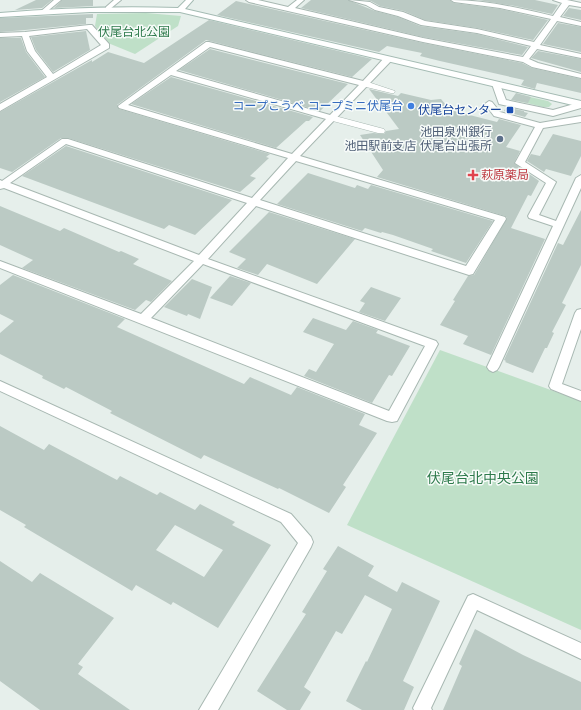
<svg xmlns="http://www.w3.org/2000/svg" width="581" height="710" font-family="'DejaVu Sans','Noto Sans JP',sans-serif">
<rect width="100%" height="100%" fill="#e6efeb"/>
<g fill="#bfe0c8">
<polygon points="146,13 181,16 178,26 135,54 108,43 95,26 97,14"/>
<polygon points="521,95 548,101 552,104 549,107 543,107 519,101"/>
<polygon points="440,350 581,401 581,630 347,525"/>
</g>
<g fill="#bbcac4" fill-rule="evenodd">
<polygon points="36,0 52,0 42,8 15,10"/>
<polygon points="62,0 93,0 93,6 54,8"/>
<polygon points="311,0 348,0 375,11 398,17 420,26 477,34 528,47 522,55 423,37 301,8"/>
<polygon points="365,0 450,0 454,3 500,9 548,20 533,40 477,28 425,20 404,11 380,6 371,1"/>
<polygon points="478,0 535,0 558,5 552,14 515,6"/>
<polygon points="236,1 423,43 522,63 532,68 581,79 581,93 537,83 535,89 521,85 524,80 440,61 420,56 422,53 387,46 379,52 217,15"/>
<polygon points="569,8 581,10 581,20 563,16"/>
<polygon points="93,14 93,18 86,18 86,24 25,30 0,32 0,18"/>
<polygon points="209,20 372,59 352,77 206,40 117,105 119,109 270,154 266,157 269,158 250,176 256,178 240,192 68,138 61,138 12,172 0,168 0,112 92,60 92,62 108,52 144,63"/>
<polygon points="558,23 581,27 581,52 543,44"/>
<polygon points="86,31 90,50 53,72 36,50 31,37"/>
<polygon points="0,38 21,38 26,52 45,77 0,102"/>
<polygon points="210,49 348,84 320,111 179,70"/>
<polygon points="538,51 581,59 581,72 531,58"/>
<polygon points="171,77 313,117 309,121 306,121 276,148 131,104"/>
<polygon points="369,89 398,96 401,93 431,100 441,99 450,110 497,122 499,119 521,125 506,147 520,151 514,163 539,181 531,196 528,195 511,228 545,239 491,355 463,344 468,336 440,325 455,301 453,300 468,276 474,275 507,218 505,216 377,177 383,170 360,135 373,133 384,134 386,131 399,129"/>
<polygon points="516,93 531,97 528,103 511,100"/>
<polygon points="506,107 524,111 524,112 528,113 525,117 504,111"/>
<polygon points="553,134 581,141 581,156 571,176 546,169 544,172 527,161 531,154 540,156"/>
<polygon points="66,146 232,200 195,235 169,225 164,229 22,176"/>
<polygon points="308,173 355,188 357,185 368,189 371,185 493,221 466,263 431,251 433,249 393,235 382,232 381,233 365,228 362,231 277,204"/>
<polygon points="0,206 60,231 64,228 119,252 121,251 139,259 133,264 172,281 151,302 146,300 135,310 22,268 33,260 0,245"/>
<polygon points="581,210 581,265 562,303 566,305 552,332 554,333 547,348 545,348 533,373 505,362 506,361 504,360 558,243 563,245"/>
<polygon points="269,212 355,239 317,284 267,264 258,275 237,268 246,259 229,252"/>
<polygon points="13,275 125,319 117,327 244,384 250,377 291,395 297,387 365,414 359,425 377,433 343,485 346,487 329,513 279,488 278,489 204,455 201,459 110,413 112,411 66,387 64,389 42,378 43,376 0,354 0,333 14,321 0,314 0,285"/>
<polygon points="230,276 251,283 232,306 210,298"/>
<polygon points="192,279 212,287 200,319 188,314 187,316 164,307"/>
<polygon points="371,287 401,298 385,321 359,312 365,303 360,301"/>
<polygon points="313,318 346,330 353,321 378,330 376,333 410,346 392,376 389,375 372,403 304,376 309,369 316,372 334,344 303,332"/>
<path d="M0,426l44,24 5,-6 68,36 3,-4 37,19 3,-3 35,18 5,-6 35,18 -3,3 39,20 -53,83 -45,-26 -2,3 -35,-20 -4,6 -108,-64 2,-2 -26,-15zM175,525l48,25 -19,27 -48,-27z"/>
<polygon points="338,546 374,566 368,576 397,592 402,582 440,601 403,681 414,687 404,710 362,710 346,701 366,661 367,662 392,609 365,595 342,634 336,631 304,687 311,692 300,710 287,710 257,691 306,614 302,612 327,571 323,569"/>
<polygon points="0,561 32,582 40,573 114,618 78,664 83,667 78,674 130,710 40,710 0,681"/>
<polygon points="475,629 523,655 581,682 581,710 443,710 462,666 459,664"/>
</g>
<g fill="none" stroke-linecap="round" stroke-linejoin="round">
<g stroke="#a8b8b2" stroke-width="1">
<g id="lane">
<polygon points="362,82 368,82 395,91 394,93 391,93 362,86"/>
<polygon points="329,116 335,116 384,129 385,131 384,133 378,133 329,120"/>
</g>
</g>
<g stroke="#a8b8b2" stroke-width="2">
<g id="street">
<polygon points="54,0 61,0 44,14 40,14 40,12"/>
<polygon points="114,0 121,0 110,9 106,9 106,7"/>
<path d="M246,0h12l30,7 9,-7h7l-9,8 128,30 100,19 8,-11 -54,-13 -56,-8 -23,-9 -23,-6 -9,-5 -17,-5 21,2 9,5 24,5 22,9 52,8 57,13 17,-23 -51,-11 -46,-6 -3,-2c35,0 68,8 102,16l9,-13 -9,-3h14l14,3v4l-12,-2 -9,12 21,5v4l-24,-5 -17,24 41,9v4l-44,-9 -8,10 9,4 43,11v4l-49,-11 -9,-5 -100,-20 -174,-40z"/>
<path d="M89,25h3l17,19v4l-109,63v-7l47,-27 -20,-26 -5,-15 -22,1v-4l25,-1zM87,29l14,16 -48,29 -18,-23 -6,-15z"/>
<path d="M206,42h3l154,39 22,-24h6v4l-91,95 205,61 1,2 -33,55 -4,1 -213,-69 -48,53 228,82 2,3 -41,77 -5,1 -5,-1 -387,-153v-7l141,53 53,-53 -190,-73 -4,1v-9l2,1 60,-42h6l184,59 36,-40 -169,-50 -1,-2zM210,47l149,38 -29,30 -154,-44zM171,75l155,44 -34,35 -164,-49zM66,144l181,59 -48,52 -189,-72zM296,161l199,59 -29,46 -206,-66zM203,264l222,82 -36,65 -238,-93z"/>
<polygon points="493,82 499,82 506,100 553,110 581,102 581,108 553,116 499,104 492,84"/>
<polygon points="489,101 492,102 500,112 540,123 581,116 581,122 543,128 525,162 556,182 539,215 556,221 576,178 581,175 581,188 499,367 497,370 493,372 489,370 487,367 553,226 529,218 528,216 546,183 515,163 535,127 494,116 485,104"/>
<polygon points="581,309 581,329 562,384 581,391 581,401 551,389 549,386 575,313 577,310"/>
<polygon points="0,381 291,514 311,537 313,542 311,547 218,710 199,710 298,543 281,522 0,391"/>
<polygon points="473,594 581,643 581,659 477,610 431,708 432,710 414,710 413,708 416,702 468,596"/>
</g>
</g>
<g stroke="#a4bbb3" stroke-width="2">
<path id="secondary" d="M186,0h7l-8,9 396,92v6l-401,-95h-90l-90,5v-4c59,-5 119,-7 178,-5z"/>
</g>
<use href="#lane" fill="#fff" fill-rule="evenodd"/>
<use href="#street" fill="#fff" fill-rule="evenodd"/>
<use href="#secondary" fill="#fff" fill-rule="evenodd"/>
</g>
<circle fill="#3f7fe0" stroke="#f7fbf9" stroke-width="1.5" cx="411" cy="106" r="4"/>
<rect fill="#1a4fb4" stroke="#f7fbf9" stroke-width="1.5" x="506" y="106" width="8" height="8" rx="2"/>
<circle fill="#5c6f8a" stroke="#f7fbf9" stroke-width="1.5" cx="500" cy="139" r="4"/>
<path fill="#e0444e" stroke="#f7fbf9" stroke-width="1.5" d="M471 169h4v4h4v4h-4v4h-4v-4h-4v-4h4z"/>
<g text-anchor="middle" dominant-baseline="central" stroke-width="3" stroke-linejoin="round" paint-order="stroke">
<g font-size="12" fill="#2d7a4b" stroke="#f7fbf9">
<text x="134" y="32">伏尾台北公園</text>
</g>
<g font-size="12" fill="#366cbe" stroke="#f7fbf9" text-anchor="end">
<text x="403" y="106">コープこうべ コープミニ伏尾台</text>
</g>
<g font-size="12" fill="#164399" stroke="#f7fbf9" text-anchor="end">
<text x="502" y="110">伏尾台センター</text>
</g>
<g font-size="12" fill="#4e5e75" stroke="#f7fbf9" text-anchor="end">
<text x="492" y="132">池田泉州銀行<tspan x="492" dy="14">池田駅前支店 伏尾台出張所</tspan></text>
</g>
<g font-size="12" fill="#be3a42" stroke="#f7fbf9" text-anchor="start">
<text x="481" y="175">萩原薬局</text>
</g>
<g font-size="14" fill="#2d7a4b" stroke="#f7fbf9">
<text x="483" y="478">伏尾台北中央公園</text>
</g>
</g>
</svg>
